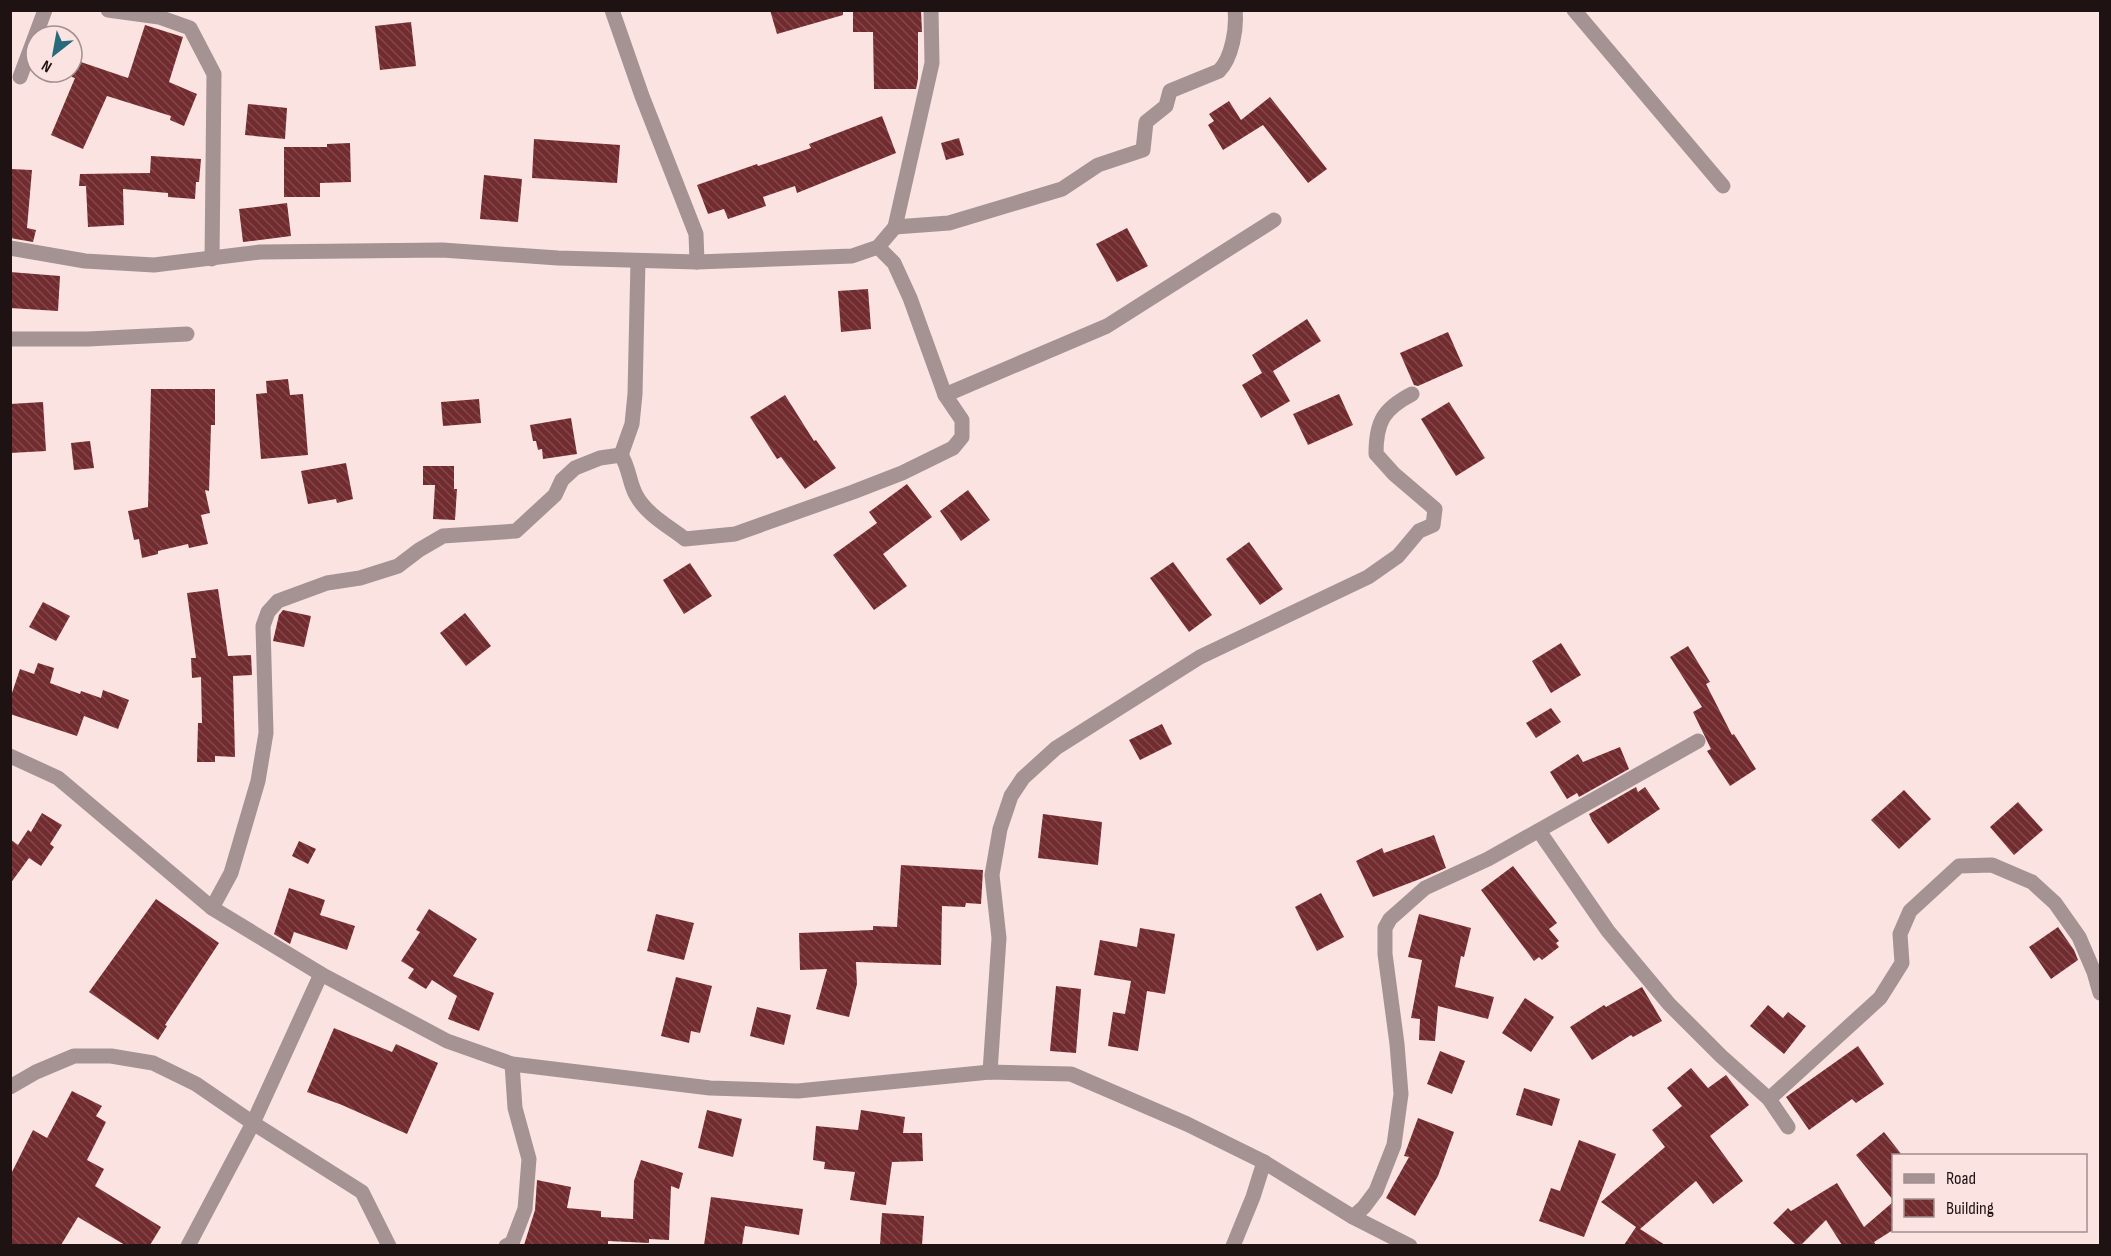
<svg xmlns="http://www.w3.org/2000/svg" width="2111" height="1256" font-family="'Sofia Sans Condensed',sans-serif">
<defs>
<pattern id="building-back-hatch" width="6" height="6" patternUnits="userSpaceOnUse" patternTransform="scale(1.5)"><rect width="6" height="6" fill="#722c2f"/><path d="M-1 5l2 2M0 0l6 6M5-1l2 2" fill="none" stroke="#81484a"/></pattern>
</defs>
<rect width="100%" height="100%" fill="#fbe3e2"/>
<g fill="url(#building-back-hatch)">
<polygon points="770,10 843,10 843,15 777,34"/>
<polygon points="853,10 921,10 922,32 918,32 918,79 916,89 874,89 873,32 853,32"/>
<polygon points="411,22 416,66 380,70 375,26"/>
<polygon points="145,25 183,37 169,82 197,94 184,126 170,120 171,116 107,96 83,149 51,135 75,78 72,77 72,59 128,78"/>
<polygon points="1270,97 1327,169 1308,183 1263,125 1223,150 1208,125 1214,121 1209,114 1229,101 1241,120"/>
<polygon points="248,104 287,108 285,139 245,135"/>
<polygon points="882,116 896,153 797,193 795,186 763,197 766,206 728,219 724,209 708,214 697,185 757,164 758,166 811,148 809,144"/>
<polygon points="959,138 964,155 946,160 941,143"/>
<polygon points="534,139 620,145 617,183 532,178"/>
<polygon points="350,143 351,182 320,183 320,197 284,197 284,147 327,147 327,144"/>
<polygon points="151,156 201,159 199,182 196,182 195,199 168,197 168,193 123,189 124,225 88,227 86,186 79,186 80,174 150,173"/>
<polygon points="10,169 32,170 27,228 36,230 33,242 10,238"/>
<polygon points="484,175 522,179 518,222 480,219"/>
<polygon points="287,203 291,236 243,242 239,209"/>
<polygon points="1127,228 1148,266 1117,282 1096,244"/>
<polygon points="10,272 60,276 58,311 10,308"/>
<polygon points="868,289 871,329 841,332 838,291"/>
<polygon points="1307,319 1321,341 1273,371 1290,401 1261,418 1242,385 1262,373 1252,355"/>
<polygon points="1448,332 1463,366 1418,386 1414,385 1400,353"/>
<polygon points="288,379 290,395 303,394 308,455 261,459 256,394 267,393 266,381"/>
<polygon points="151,389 215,389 215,425 211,425 209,491 205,490 210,513 201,515 208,544 189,548 188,544 158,551 158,554 142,558 139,539 134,540 128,511 148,507"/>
<polygon points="1339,394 1353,425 1308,445 1293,414"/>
<polygon points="785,395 814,441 816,440 836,468 805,489 781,457 777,459 750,417"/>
<polygon points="479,399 481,423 443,426 441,402"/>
<polygon points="43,402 46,451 10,453 10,404"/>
<polygon points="1449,402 1485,458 1456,476 1421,419"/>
<polygon points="571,418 577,454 543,459 542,449 538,450 536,441 533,441 530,425"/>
<polygon points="90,441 94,468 74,470 71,443"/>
<polygon points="346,463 353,499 337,503 336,499 308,504 301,471"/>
<polygon points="423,466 454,466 454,489 457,489 455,520 433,519 435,485 423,485"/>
<polygon points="907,484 932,517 883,554 907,586 874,610 833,555 877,523 869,512"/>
<polygon points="968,490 990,520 961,541 940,511"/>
<polygon points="1249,542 1283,589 1260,605 1226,559"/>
<polygon points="1173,562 1212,615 1189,632 1150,578"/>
<polygon points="690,563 712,596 684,614 663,580"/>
<polygon points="218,589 228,656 251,655 252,675 233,676 235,757 215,756 215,762 197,762 198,723 202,723 201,677 192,678 191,658 196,658 187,593"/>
<polygon points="43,602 70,616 56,641 29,627"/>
<polygon points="283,610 311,616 304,647 273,641 279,615"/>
<polygon points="465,613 491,646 466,666 440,633"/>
<polygon points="1561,643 1581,675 1551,693 1532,661"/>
<polygon points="1688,646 1710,682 1706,684 1732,735 1734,734 1756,769 1730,786 1707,751 1711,749 1693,712 1702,707 1670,657"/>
<polygon points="38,663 54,668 50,683 80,694 81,691 101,698 103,690 129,700 118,729 84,716 77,736 10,714 10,699 20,669 34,674"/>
<polygon points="1551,708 1561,722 1536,738 1526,723"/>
<polygon points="1162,724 1172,744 1140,760 1129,740"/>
<polygon points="1620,747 1629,769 1579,797 1577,793 1567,799 1550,772 1578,754 1583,762"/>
<polygon points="1636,787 1638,792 1645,787 1660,809 1608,844 1592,821 1589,814"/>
<polygon points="1904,790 1931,819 1899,849 1871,820"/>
<polygon points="2018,802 2043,830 2014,855 1990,827"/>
<polygon points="42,813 62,825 50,844 54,847 41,866 29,858 10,884 10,839 18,845 28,830 31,832"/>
<polygon points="1043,814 1102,822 1098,865 1038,858"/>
<polygon points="1434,835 1446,868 1420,879 1373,897 1356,861 1382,848 1384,853"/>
<polygon points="299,841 316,849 308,864 292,856"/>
<polygon points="901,865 983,870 981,904 966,903 965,907 942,906 941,965 856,962 857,984 849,1017 816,1009 827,969 800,970 799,933 873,930 873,926 897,927"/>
<polygon points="1513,866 1557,923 1549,929 1559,941 1556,943 1559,947 1542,960 1539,957 1534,961 1481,890"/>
<polygon points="289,888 325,900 320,915 355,926 347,950 294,932 290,944 274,934"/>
<polygon points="1321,893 1344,937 1317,951 1295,907"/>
<polygon points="156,899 219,943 165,1025 167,1026 158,1040 89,992"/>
<polygon points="429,909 477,939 453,976 494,993 479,1031 448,1019 457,996 432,980 426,989 408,978 414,969 401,961 420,932 416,930"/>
<polygon points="656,914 694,923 684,960 647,951"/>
<polygon points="1419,914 1471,928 1464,957 1461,956 1455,987 1494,997 1488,1019 1438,1006 1435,1041 1419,1040 1420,1019 1411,1018 1422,960 1408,957"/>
<polygon points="2058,927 2074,950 2078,960 2051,979 2029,947"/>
<polygon points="1140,928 1175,934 1165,994 1147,991 1138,1051 1108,1046 1113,1012 1125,1014 1131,981 1094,975 1100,940 1137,947"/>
<polygon points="676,977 712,986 700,1033 691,1031 689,1043 661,1036"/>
<polygon points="1056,986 1081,989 1076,1053 1050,1051"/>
<polygon points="1642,987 1662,1021 1633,1037 1631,1035 1592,1060 1570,1027 1604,1005 1606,1007"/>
<polygon points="1525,998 1554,1017 1531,1052 1502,1033"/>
<polygon points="1768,1005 1783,1018 1788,1012 1806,1026 1784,1054 1750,1026"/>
<polygon points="757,1007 791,1015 784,1045 750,1036"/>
<polygon points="334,1028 392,1052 396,1044 438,1063 407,1134 342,1105 307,1092"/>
<polygon points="1858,1046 1884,1084 1856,1103 1852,1099 1809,1130 1786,1097"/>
<polygon points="1440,1051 1465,1061 1452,1094 1427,1084"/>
<polygon points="1691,1068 1708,1088 1726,1075 1749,1105 1710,1136 1743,1181 1713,1204 1696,1181 1640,1229 1665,1245 1624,1245 1636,1227 1601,1202 1665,1147 1652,1130 1682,1106 1667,1088"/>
<polygon points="1524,1088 1560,1099 1552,1126 1516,1115"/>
<polygon points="72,1091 102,1106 96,1116 106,1122 87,1160 104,1169 95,1186 161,1227 150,1245 125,1245 78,1217 61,1245 10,1245 10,1176 33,1130 47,1138"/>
<polygon points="707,1110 742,1119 733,1157 698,1148"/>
<polygon points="861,1110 905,1117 903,1133 922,1133 923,1161 892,1162 886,1205 850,1200 855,1172 824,1169 825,1162 813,1160 816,1126 858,1130"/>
<polygon points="1418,1118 1454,1132 1438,1176 1415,1216 1386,1198 1409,1157 1404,1156"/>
<polygon points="1884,1132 1902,1155 1893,1155 1893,1200 1856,1155"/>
<polygon points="1579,1140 1616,1154 1584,1237 1539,1221 1551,1188 1560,1191"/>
<polygon points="641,1160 683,1173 679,1189 671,1186 669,1240 649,1239 649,1243 608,1241 608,1245 524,1245 535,1210 537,1180 571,1187 567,1208 601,1211 601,1217 633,1219 634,1181"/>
<polygon points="1837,1183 1864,1227 1893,1202 1893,1230 1874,1242 1876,1245 1842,1245 1826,1220 1801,1245 1796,1245 1773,1223 1788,1208 1791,1211"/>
<polygon points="711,1197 803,1209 799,1235 745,1226 742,1245 704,1245"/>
<polygon points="882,1213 924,1216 922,1245 880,1245"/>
</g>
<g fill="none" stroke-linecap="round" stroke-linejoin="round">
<g stroke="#a49392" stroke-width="15">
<polyline points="108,10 159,17 190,28 214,74 212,259"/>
<polyline points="612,10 642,96 696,234 697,262"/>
<polyline points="1574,10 1723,186"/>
<polyline points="20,77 45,10"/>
<path d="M895,227l54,-4 113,-34 36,-24 45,-15 3,-28 20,-16 4,-15 49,-20c13,-13 18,-43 16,-61"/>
<polyline points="10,248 85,261 154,265 260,252 442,250 558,258 697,262 852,256 878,247 895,227 932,63 931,10"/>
<polyline points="10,339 88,339 187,334"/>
<polyline points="945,395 1107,326 1274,220"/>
<path d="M621,455c8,12 8,27 15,40 10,19 32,31 49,44l50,-5 118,-42 49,-19 51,-25 9,-11v-17l-17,-25 -35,-97 -16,-35 -16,-16"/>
<polyline points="621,455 632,424 635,394 638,261"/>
<polyline points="10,756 58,778 212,908 321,974 447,1041 512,1064 710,1088 798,1091 990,1072 1071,1074 1187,1124 1264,1162 1353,1217 1410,1246"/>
<polyline points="1539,831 1608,931 1669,1004 1721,1056 1769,1099 1788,1127"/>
<polyline points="212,908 231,873 258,781 266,733 263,626 268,612 278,601 327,583 360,578 398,566 419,550 443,536 516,531 555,495 562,480 575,468 600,458 621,455"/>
<path d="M990,1072l9,-134 -7,-63 8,-46 11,-33 12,-18 33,-30 144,-91 168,-80 30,-21 21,-25 14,-6 2,-16 -41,-35 -18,-20c0,-32 7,-45 36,-60"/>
<polyline points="10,1087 36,1072 74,1056 111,1056 153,1063 196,1084 253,1123 362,1192 389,1246"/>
<polyline points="1769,1099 1880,998 1902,963 1900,934 1910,911 1959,866 1992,865 2032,882 2055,903 2079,937 2094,972 2100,993"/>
<polyline points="1353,1217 1364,1207 1376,1191 1394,1145 1401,1094 1397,1044 1385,954 1385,928 1390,919 1425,888 1488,859 1698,741"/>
<polyline points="188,1246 253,1123 321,974"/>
<polyline points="506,1246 512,1243 525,1209 529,1159 515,1108 512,1064"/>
<polyline points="1233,1246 1253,1197 1264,1162"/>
</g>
</g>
<rect width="2111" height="1256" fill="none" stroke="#1f1212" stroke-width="24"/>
<rect x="1892" y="1154" width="195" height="78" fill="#fbe3e2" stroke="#a38f8f" stroke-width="1.5"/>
<rect x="1904" y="1174" width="30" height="9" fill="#a49392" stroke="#a38f8f" stroke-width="1.5"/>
<text x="1946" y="1184" font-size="18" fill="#1f1212">Road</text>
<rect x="1904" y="1199" width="30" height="18" fill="url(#building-back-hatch)" stroke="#a38f8f" stroke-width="1.5"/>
<text x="1946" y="1214" font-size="18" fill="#1f1212">Building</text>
<g transform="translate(54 54) rotate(211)"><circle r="28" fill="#fbe3e2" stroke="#a38f8f" stroke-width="1.5"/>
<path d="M0-4.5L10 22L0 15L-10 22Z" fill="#276a7c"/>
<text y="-9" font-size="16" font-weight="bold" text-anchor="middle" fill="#1f1212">N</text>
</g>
</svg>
